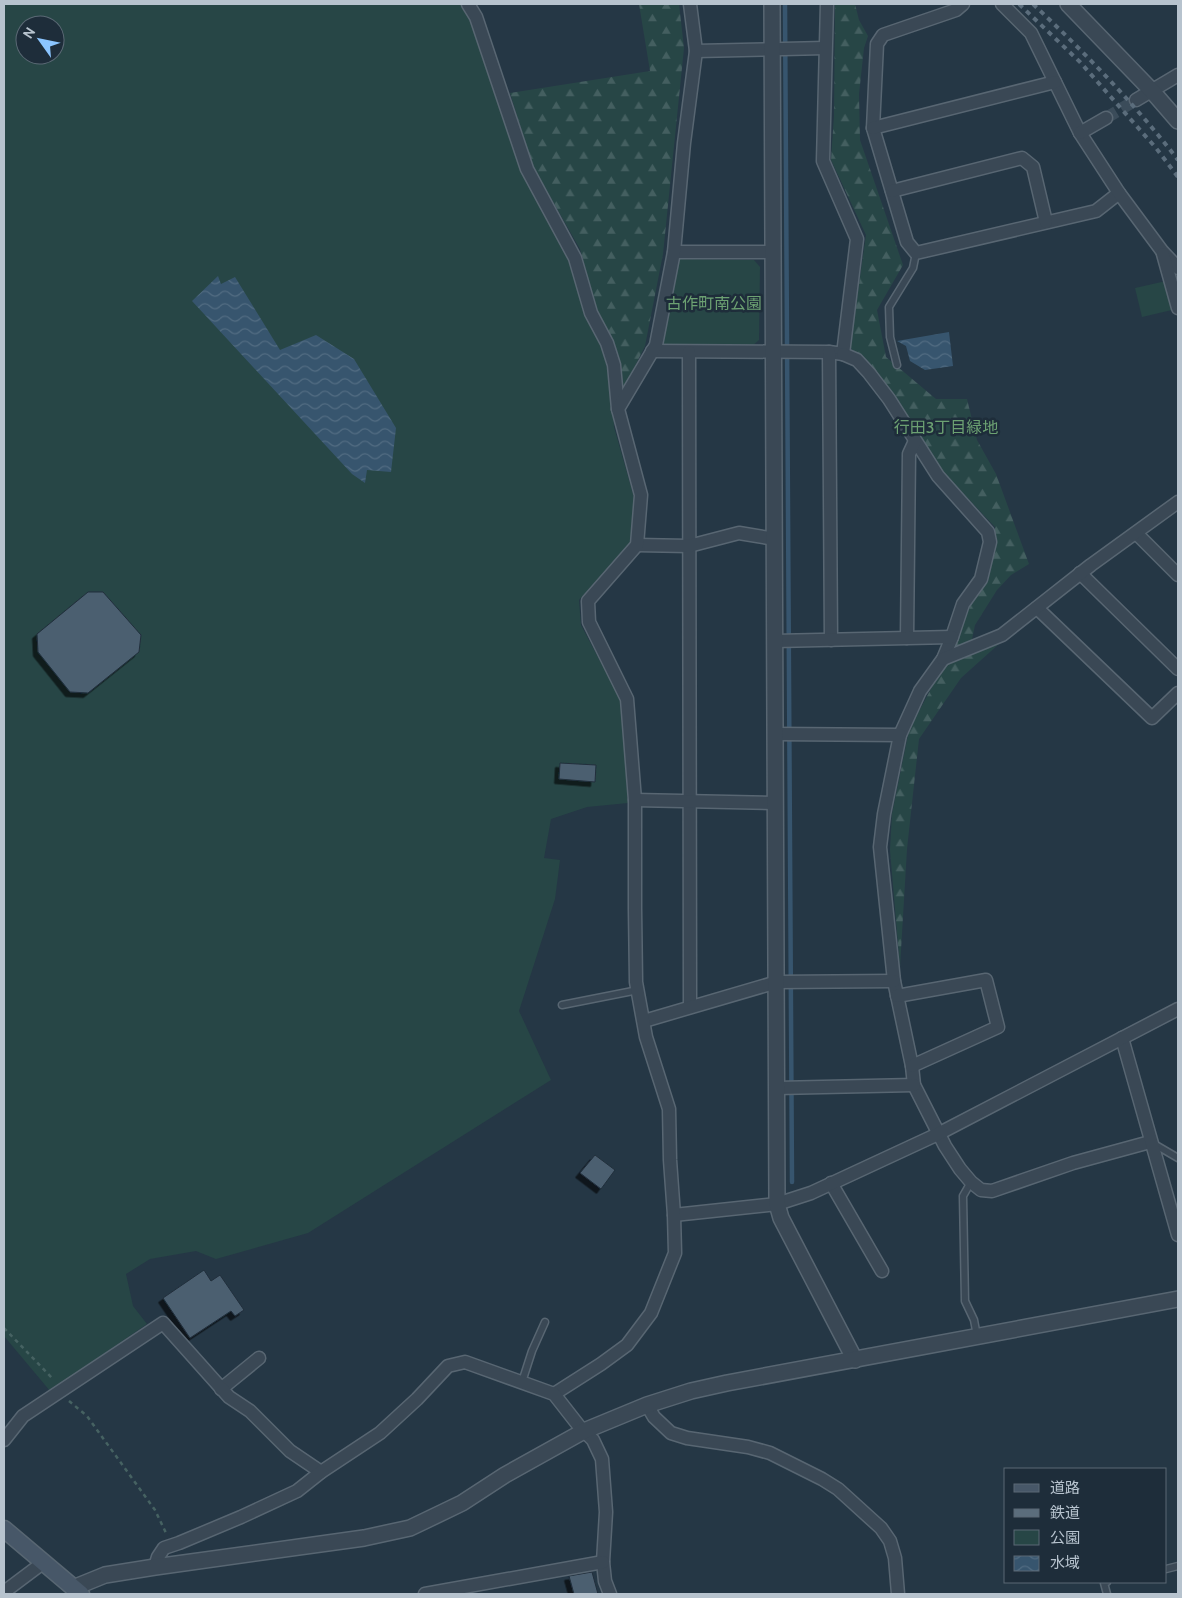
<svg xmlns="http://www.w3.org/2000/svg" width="1182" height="1598" font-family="Cabin,'Noto Sans JP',sans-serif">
<defs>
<pattern id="forest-firs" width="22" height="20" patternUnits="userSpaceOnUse" patternTransform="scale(1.25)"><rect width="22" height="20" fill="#274646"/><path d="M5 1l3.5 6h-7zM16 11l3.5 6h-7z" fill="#445f60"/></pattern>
<pattern id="water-waves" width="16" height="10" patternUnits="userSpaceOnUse" patternTransform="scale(1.25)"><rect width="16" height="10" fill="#37556e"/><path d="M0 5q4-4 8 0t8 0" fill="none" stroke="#526c82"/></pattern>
<filter id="shadow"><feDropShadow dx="-4.5" dy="4.5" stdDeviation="0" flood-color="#0009"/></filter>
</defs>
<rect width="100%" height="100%" fill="#253745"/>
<g fill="#274646" fill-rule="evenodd">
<path d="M4,4h458l9,17 99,240 33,84 10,59 1,23 21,74 -4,40 -52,59 2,25 40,76 7,102 -41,4 -36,12 -7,39 16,2 -5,39 -36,112 32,69 -243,153 -92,26 -20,-8 -46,8 -24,15 7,32 14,18 -97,67 -46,-55zM25,25h30v30h-30z"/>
<polygon points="677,259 754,260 760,267 759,340 751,347 660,348"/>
<polygon points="1166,281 1172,310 1142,317 1135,288"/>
</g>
<g fill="url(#forest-firs)">
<polygon points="639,4 679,4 684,48 663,254 645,346 622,392 619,356 597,310 580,249 533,167 510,93 650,71"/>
<polygon points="835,4 855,4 859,20 868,36 864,48 859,94 860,140 903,265 877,310 886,357 936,399 967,399 977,440 996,474 1029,564 1011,575 997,590 975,625 969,654 1000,643 961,678 919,739 907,849 900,967 890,850 892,814 909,730 957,640 971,604 988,581 995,545 995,527 943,472 896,397 850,347 866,235 831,160 834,115"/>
</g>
<g fill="url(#water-waves)">
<polygon points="218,276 221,284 235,277 280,350 316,335 354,359 396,428 391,472 367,470 365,483 352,474 192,301"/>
<polygon points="949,332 953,366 925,370 910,361 906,346 897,341"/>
</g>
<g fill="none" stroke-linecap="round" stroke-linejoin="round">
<polyline stroke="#37556e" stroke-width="4.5" points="785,4 792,1182"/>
</g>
<g fill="#4c5e6f" stroke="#202f3c" filter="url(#shadow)">
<polygon points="88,592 103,592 141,635 139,652 88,693 70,692 38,652 37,634"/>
<polygon points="560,763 596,765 595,782 559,779"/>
<polygon points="595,1155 615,1170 601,1189 580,1173"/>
<polygon points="204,1270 211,1281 220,1275 244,1310 235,1316 231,1311 190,1338 163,1298"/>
<polygon points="592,1572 598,1594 574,1594 569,1576"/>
</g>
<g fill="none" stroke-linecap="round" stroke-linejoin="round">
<polyline stroke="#3b4c5a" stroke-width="12" stroke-dasharray="12 6" stroke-linecap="butt" points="1106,118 1136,100"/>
<g stroke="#586672" stroke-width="9">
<g id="service">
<polyline points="897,365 890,337 889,307 913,268 916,253"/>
<polyline points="562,1005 638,990"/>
<polyline points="1154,1144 1178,1158"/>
<polyline points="971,1182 963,1196 965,1301 974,1320 977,1336"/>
<polyline points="522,1382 532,1351 545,1322"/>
<polyline points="1166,1569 1178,1566"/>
<polyline points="1107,1594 1104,1583 1107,1582"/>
</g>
</g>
<g stroke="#586672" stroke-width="15">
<g id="minor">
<polyline points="468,4 476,17 527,169 575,258 591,313 607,343 614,365 618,409"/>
<polyline points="963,4 956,10 883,35 877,44 873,128 907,242 916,253 1096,211 1119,193"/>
<polyline points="1002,4 1031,33 1080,133 1119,193 1162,251 1178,268"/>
<polyline points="696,51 825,48"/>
<polyline points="1136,100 1178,75"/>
<polyline points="873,128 1055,82"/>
<polyline points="1080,133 1106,118"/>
<polyline points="892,191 1022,158 1033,167 1046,222"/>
<polyline points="674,252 773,252"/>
<polyline points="1163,254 1178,308"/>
<polyline points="652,351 829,352 843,354 857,239 823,161 827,4"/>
<polyline points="689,352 690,1007"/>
<polyline points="829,352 831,640"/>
<polyline points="843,354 857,360 869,373 889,399 938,476 988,532 990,542 981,579 963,604 952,637 943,659 920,691 900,735 884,814 880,847 894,981 912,1066 914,1085 945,1146 960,1169 971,1182 981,1190 992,1191 1073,1163 1150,1142"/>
<polyline points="1136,533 1178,575"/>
<polyline points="637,545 689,546 739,533 775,539"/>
<polyline points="1080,573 1178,669"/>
<polyline points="1037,608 1152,718 1178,693"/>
<polyline points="907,638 909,454 915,441"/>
<polyline points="775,641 952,637"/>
<polyline points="943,659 1002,635 1091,565 1178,502"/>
<polyline points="776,734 900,735"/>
<polyline points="635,800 776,803"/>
<polyline points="897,996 986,980 998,1027 912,1066"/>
<polyline points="644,1021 777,982 894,981"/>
<polyline points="1122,1038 1178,1235"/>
<polyline points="777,1088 914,1085"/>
<polyline points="831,1183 882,1271"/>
<polyline points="674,1215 777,1204 811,1193 938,1134 1178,1009"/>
<polyline points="221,1389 259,1358"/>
<polyline points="554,1394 601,1364 627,1345 651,1313 675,1253 674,1215 670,1160 669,1109 646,1037 636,982 635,909 635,800 627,699 589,622 588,601 637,545 641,495 618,409 656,345 674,252 684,143 696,51 690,4"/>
<polyline points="647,1405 654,1417 671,1433 687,1438 748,1447 770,1453 822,1479 838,1489 881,1528 890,1541 895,1558 898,1594"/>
<polyline points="4,1440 23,1416 163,1323 229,1397 250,1411 290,1451 321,1472"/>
<polyline points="155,1567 158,1557 164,1548 179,1543 241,1517 297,1491 321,1472 380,1433 417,1399 448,1366 465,1362 554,1394 579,1426 593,1440 602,1459 606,1512 603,1562 605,1581 610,1594"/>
<polyline points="4,1592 44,1562"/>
<polyline points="425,1594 603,1562"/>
</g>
</g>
<g stroke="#586672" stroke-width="18">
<g id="tertiary">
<polyline points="772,4 777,1204 781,1218 855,1360"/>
<polyline points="1068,4 1152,91 1178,121"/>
<polyline points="73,1588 105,1575 155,1567 364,1538 410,1528 462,1503 505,1475 584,1431 647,1405 691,1391 727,1383 1178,1299"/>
</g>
</g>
<g stroke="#586672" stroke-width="19">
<polyline id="secondary" points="4,1529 81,1594"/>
</g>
<g stroke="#466262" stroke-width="2.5" stroke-dasharray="4 4" stroke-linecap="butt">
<polyline points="4,1328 53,1379"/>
<polyline points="69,1401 87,1416 155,1510 166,1533"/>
</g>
<use href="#service" stroke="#3a4855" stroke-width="6"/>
<use href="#minor" stroke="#3a4855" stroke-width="12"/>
<use href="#tertiary" stroke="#3a4855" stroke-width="15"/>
<use href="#secondary" stroke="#475768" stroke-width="16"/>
<g stroke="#5b6d7c" stroke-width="4" stroke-dasharray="5 5" stroke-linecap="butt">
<polyline points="1019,4 1080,62 1156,148 1178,177"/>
<path d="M1033,4c52,49 102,100 145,156"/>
</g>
</g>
<g text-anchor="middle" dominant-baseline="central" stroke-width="5" stroke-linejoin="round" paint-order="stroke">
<g font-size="16" fill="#6ca172" stroke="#1e2d3a">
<text x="714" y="303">古作町南公園</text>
<text x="946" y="427">行田3丁目緑地</text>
</g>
</g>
<rect width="1182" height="1598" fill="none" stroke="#b7c3ce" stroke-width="10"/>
<rect x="1004" y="1468" width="162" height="115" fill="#1e2d3a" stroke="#5b6975"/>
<rect x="1014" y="1484" width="25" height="8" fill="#475768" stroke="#5b6975"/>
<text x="1050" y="1493" font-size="15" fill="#b7c3ce">道路</text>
<rect x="1014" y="1509" width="25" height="8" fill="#5b6d7c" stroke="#5b6975"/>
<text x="1050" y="1518" font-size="15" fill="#b7c3ce">鉄道</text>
<rect x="1014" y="1530" width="25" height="15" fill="#274646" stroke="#5b6975"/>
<text x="1050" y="1543" font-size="15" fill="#b7c3ce">公園</text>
<rect x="1014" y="1556" width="25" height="15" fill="url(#water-waves)" stroke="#5b6975"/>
<text x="1050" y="1568" font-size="15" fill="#b7c3ce">水域</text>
<g transform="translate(40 40) rotate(303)"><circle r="24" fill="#1e2d3a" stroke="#5b6975"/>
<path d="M0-4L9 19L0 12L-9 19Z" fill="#8bc5ff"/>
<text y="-8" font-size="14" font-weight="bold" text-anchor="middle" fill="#b7c3ce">N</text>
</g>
</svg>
